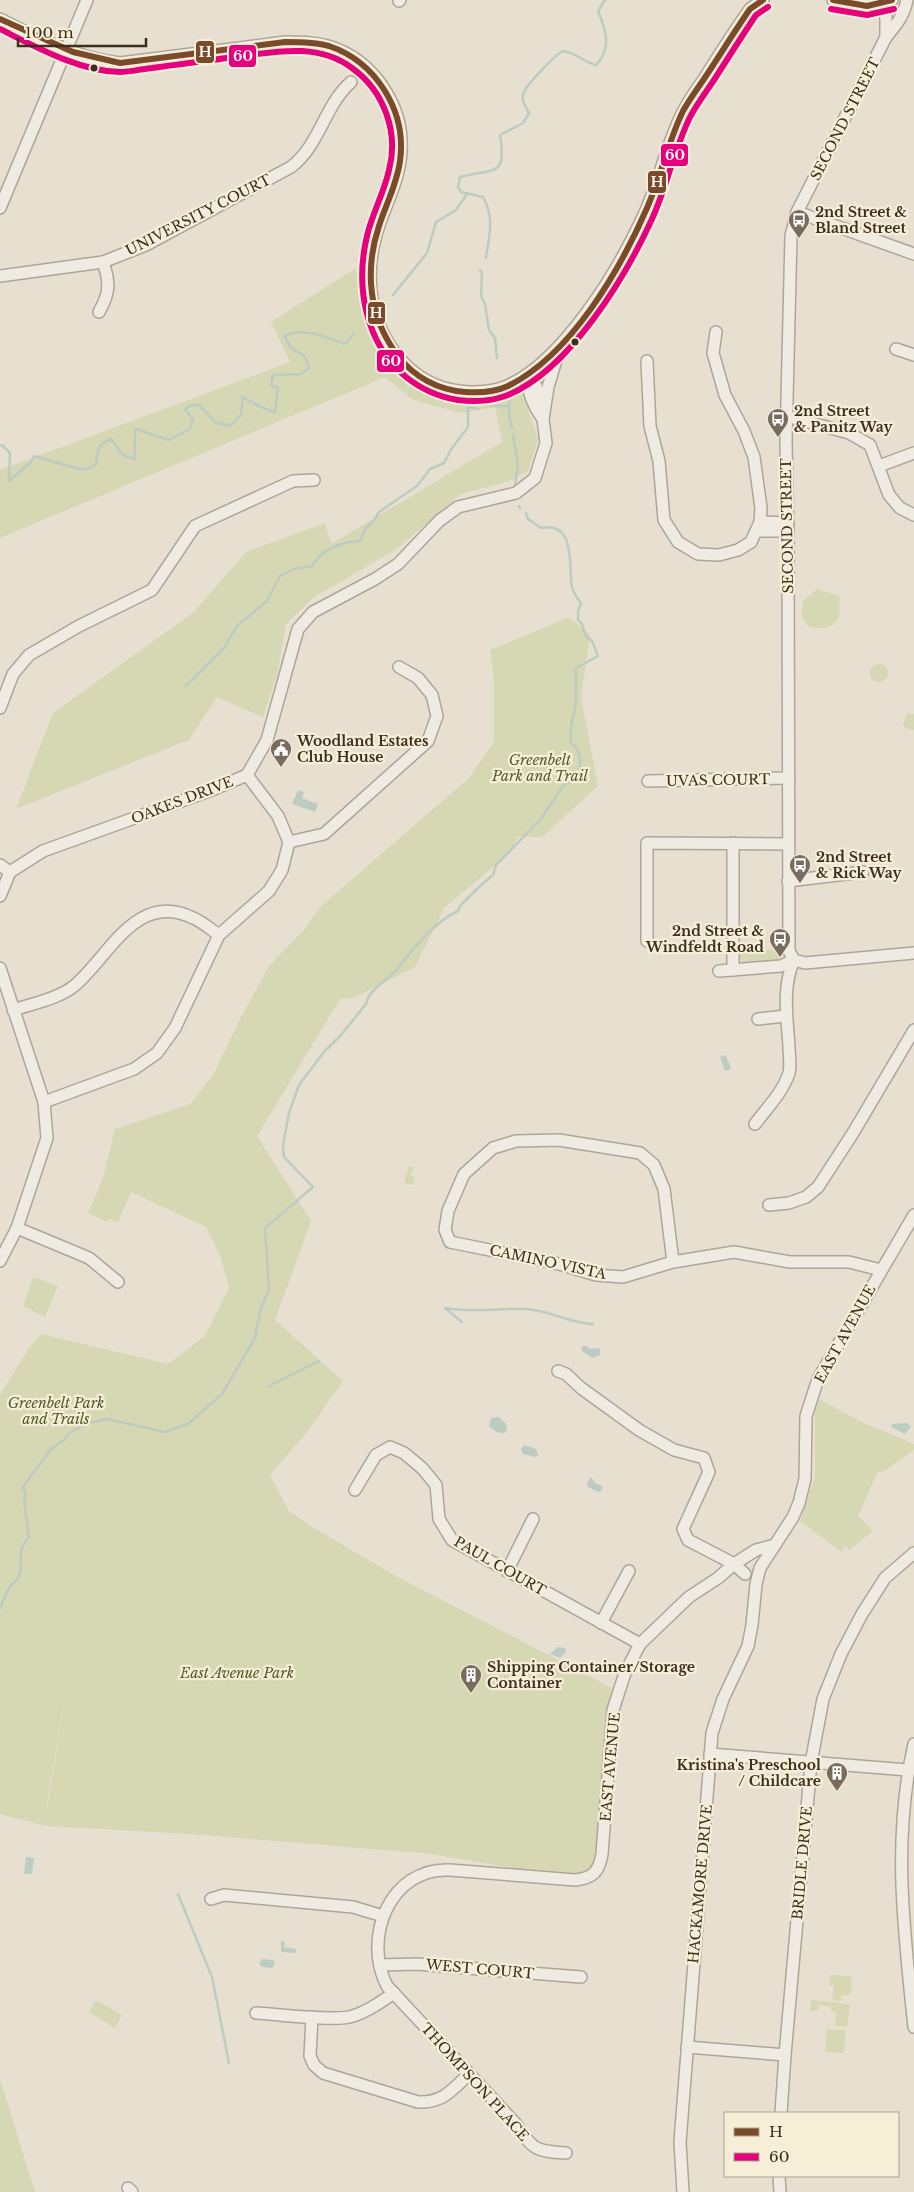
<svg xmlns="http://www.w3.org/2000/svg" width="914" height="2192" font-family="'Libre Baskerville',serif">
<rect width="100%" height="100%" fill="#e7e0d1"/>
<g fill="#d6d7b3" fill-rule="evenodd">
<polygon points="356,268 359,293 369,326 385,356 446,397 489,401 522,391 538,439 528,471 509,481 461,494 398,548 313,598 286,624 277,675 263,717 217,697 189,740 16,809 53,713 194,612 246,552 325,523 331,544 502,442 495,407 461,413 413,400 385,377 0,538 0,470 290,362 271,322"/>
<path d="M817,589l23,7c-2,7 1,14 -1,20 -5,14 -19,14 -31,10l-6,-9 1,-16z"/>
<path d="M569,617l21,18 -9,62 17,89 -56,51h-24l-8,16 -65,54 -30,60 -62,31 -13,1 -83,137 54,85 -36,99 68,61 -36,51 -37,43 19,36 30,20 75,44 218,113 -4,17 -13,156c-3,9 -7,11 -17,12l-65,-5 -82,-14 -241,-20 -145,-8 -45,-12v-419l29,-47 12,-14 127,30 37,-28 24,-48 -9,-33 -14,-28 -75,-35 -13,31 -9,-4 -2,3 -19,-9 15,-35 12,-49 75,-25 23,-29 26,-54 30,-55 35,-36 16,-23 148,-128 26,-37v-62l-4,-30zM66,1690l-20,126 1,-14z"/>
<circle cx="879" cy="673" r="9"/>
<polygon points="907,714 914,714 914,730 905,728 903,724"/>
<polygon points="737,949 781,950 781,960 779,962 744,964 738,957"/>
<polygon points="409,1166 414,1167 411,1176 415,1178 413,1185 404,1183"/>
<polygon points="33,1277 58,1286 45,1317 23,1306"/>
<polygon points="819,1399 860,1421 914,1444 914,1450 884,1471 877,1473 858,1516 873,1531 849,1550 845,1546 842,1552 800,1521 815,1478 815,1412"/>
<polygon points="831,1975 851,1976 852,1987 849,1995 842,1995 841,2001 832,2000 834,1986 829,1985"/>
<polygon points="96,2000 122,2015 115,2028 89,2012"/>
<polygon points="811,2000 850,2004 847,2027 835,2026 836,2012 831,2011 831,2007 819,2005 818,2010 810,2011"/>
<polygon points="827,2029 846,2030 844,2053 825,2052"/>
<polygon points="0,2079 35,2192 0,2192"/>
</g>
<g fill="#bcccc2">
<polygon points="298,790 304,792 302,798 318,804 315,812 292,804"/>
<polygon points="726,1055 731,1069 725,1071 720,1057"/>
<polygon points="584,1345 591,1349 600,1348 600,1355 592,1358 582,1351 581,1348"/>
<polygon points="499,1417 506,1424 507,1430 504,1433 496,1432 489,1426 491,1418"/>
<polygon points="906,1423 911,1426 905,1434 891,1427 892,1424"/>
<polygon points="524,1445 536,1449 538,1455 535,1457 523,1454 521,1449"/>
<polygon points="591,1477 595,1483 602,1486 602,1491 598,1492 588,1487 587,1482"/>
<polygon points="558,1647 565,1648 566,1652 560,1658 550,1654"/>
<polygon points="26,1857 34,1858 32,1874 24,1874"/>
<polygon points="281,1941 285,1942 284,1947 296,1949 296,1953 281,1952"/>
<polygon points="262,1959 273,1960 275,1964 272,1968 262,1967 259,1964"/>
</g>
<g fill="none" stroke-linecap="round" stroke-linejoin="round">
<g stroke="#bcccc2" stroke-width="2.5">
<path d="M486,258c3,-22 9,-40 -3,-61l-22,-5 -3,-5 2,-10c34,-9 47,1 40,-42l23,-12 6,-10c-3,-6 -8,-12 -6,-19 3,-9 32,-39 40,-43 14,2 20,11 33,14 16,-16 10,-35 2,-54l7,-11"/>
<polyline points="480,270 482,274 481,296 485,304 489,330 495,338 497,358"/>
<polyline points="393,295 427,253 436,222 456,210 467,194"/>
<polyline points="510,398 509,415 512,428"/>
<polyline points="491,406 509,406"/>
<polyline points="513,435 518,466 515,484"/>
<path d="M0,446l2,-1 8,8 -1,28 22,-19 3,-6 45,13h8l9,-5c1,-11 2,-21 15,-25l12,16 11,4c2,-11 -1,-20 2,-30l33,11 21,-11 3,-9 -8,-11 7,-4h7l16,17 15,4 11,-11 2,-18 18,10 14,5 3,-24 -7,-3 2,-10 28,-1 8,-6 -4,-12 -14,-8 -6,-12c19,-10 41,2 60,8l9,-11"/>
<polyline points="519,506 520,508"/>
<path d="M186,686l38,-38 13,-22 30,-25 13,-25 14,-7 18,-3c3,-3 6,-9 10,-12 8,-8 27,-13 38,-13l5,-12 8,-7 6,-10 38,-26 13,-17 14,-6 8,-15 16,-21v-20l10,2"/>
<path d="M462,1322l-17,-14c28,5 54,0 81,1 24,1 45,15 67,15"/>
<polyline points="269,1386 319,1361"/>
<path d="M0,1608c3,-7 6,-15 10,-21 2,-4 6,-6 8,-9 8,-15 -5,-22 11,-41l-5,-37 2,-4 -3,-9 28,-38 14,-10 4,-6 19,-10 19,-4 58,13 23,-8 34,-30 33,-56 5,-27 9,-22 -4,-61 48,-41 -29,-30 -1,-12 6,-32 10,-28 25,-33 17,-17 25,-31c4,-17 23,-24 33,-37 13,-18 38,-47 59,-56l2,-5 19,-19 14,-12 3,-10 44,-45 24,-35 15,-8c2,-13 3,-26 -8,-34 -3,-16 4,-28 5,-43 1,-11 -1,-21 0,-32l22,-12 -6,-15 -7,-6 -3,-11 -4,-4v-9l3,-7c-3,-6 -8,-11 -9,-17 -4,-20 5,-66 -31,-59l-13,-9 -2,-6"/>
<polyline points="178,1894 212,1977 229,2063"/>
</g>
<g stroke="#ada599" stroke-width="14">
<g id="minor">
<polyline points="833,0 867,6 892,0"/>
<polyline points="399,1 400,0"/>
<polyline points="881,4 886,18 886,37"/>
<path d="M0,19c40,20 76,39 120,44l165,-21c15,0 29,0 43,4 45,13 76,60 73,105 -1,29 -17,56 -25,84 -12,44 -6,89 24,124 16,18 35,29 59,32 15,2 34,1 48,-5 56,-24 111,-115 136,-169 16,-34 23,-72 40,-105 6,-12 14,-23 21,-33 15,-24 30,-47 46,-70l13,-9"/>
<polyline points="0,208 87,0"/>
<polyline points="797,212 914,254"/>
<path d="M0,276l103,-14 43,-17 145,-78c29,-22 33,-61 60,-85"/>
<path d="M99,312c11,-19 11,-30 4,-50"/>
<polyline points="896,349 914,355"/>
<polyline points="647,361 650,426 659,461 664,520 678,542 698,554 719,555 738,550 751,542 760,522 761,508 754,457 744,431 725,395 713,353 716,332"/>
<path d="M527,375c1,18 6,30 16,44"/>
<polyline points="527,375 536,386 544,405"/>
<polyline points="786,416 849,433 870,445 889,495 900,508 914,515"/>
<polyline points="879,466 914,453"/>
<polyline points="760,522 788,523"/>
<polyline points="756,531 788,531"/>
<polyline points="0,708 13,674 29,655 79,626 152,590 195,526 293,481 314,480"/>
<polyline points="648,781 789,778"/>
<polyline points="289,842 324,834 428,741 437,716 432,695 418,678 399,667"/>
<polyline points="733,843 733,970"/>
<polyline points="0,865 10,872"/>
<polyline points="788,881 863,872"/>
<polyline points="0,896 10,872 43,851 212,790 247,775 267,740 298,629 313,612 375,579 398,564 439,521 458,507 516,493 535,478 546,443 543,419 548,387 560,347"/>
<polyline points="647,941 647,843 788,844"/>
<path d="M794,960l-5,-9 -1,-404 -2,-106 5,-205 6,-24 89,-175c10,-12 18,-21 21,-37"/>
<polyline points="0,968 44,1102 47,1138 17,1228 0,1261"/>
<polyline points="719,971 781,966 794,960 805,963 914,953"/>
<path d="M13,1010c18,-6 45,-11 61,-24 35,-29 62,-96 119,-68 10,4 17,11 26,17"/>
<polyline points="758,1019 786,1016"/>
<polyline points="44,1102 134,1069 157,1053 175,1028 219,935 269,891 282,870 289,842 278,816 247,775"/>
<path d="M755,1124c12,-16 28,-32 34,-51 2,-8 0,-18 0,-27 -2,-28 -7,-60 5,-86"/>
<polyline points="769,1205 789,1203 806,1197 818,1187 853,1133 914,1030"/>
<polyline points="17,1228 89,1258 118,1282"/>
<polyline points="673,1262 664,1189 654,1165 640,1153 559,1140 516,1141 493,1148 464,1174 448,1211 445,1230 450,1242 559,1264 596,1275 623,1277 673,1262 734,1252 790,1262 849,1262 881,1270"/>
<polyline points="558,1371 566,1374 581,1388 639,1430 674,1450 704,1458 709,1472 683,1529 688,1540 734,1564 745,1574"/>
<polyline points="355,1490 376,1455 390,1447 404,1453 422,1468 436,1485 439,1519 452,1540 640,1644"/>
<polyline points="507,1571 533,1519"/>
<polyline points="601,1623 629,1571"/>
<path d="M914,1744c-22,96 -10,187 0,283"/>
<polyline points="710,1754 908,1770"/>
<polyline points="211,1899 224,1895 353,1907 383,1916"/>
<polyline points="380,1965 417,1964 581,1977"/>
<path d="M256,2013c20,1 81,9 97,3 15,-5 28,-14 41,-23"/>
<path d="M312,2017l-2,39 4,9 9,8 95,29c25,1 34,-12 51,-28"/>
<polyline points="687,2047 785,2055"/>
<polyline points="781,2113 785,2055 811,1763 823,1699 841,1654 862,1614 885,1578 914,1553"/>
<path d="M566,2153c-31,-2 -33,-3 -50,-29l-129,-138c-25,-48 3,-119 63,-116l125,10c18,-2 24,-8 27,-26l11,-144 12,-37 15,-29 49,-47 29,-19 16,-14 22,-14 19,-5"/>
<polyline points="779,2176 780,2192"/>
<polyline points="128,2188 132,2192"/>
<polyline points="683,2192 680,2142 712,1733 723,1699 748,1646 752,1625 756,1584 760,1568 793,1517 799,1503 805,1479 806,1416 818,1379 914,1215"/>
</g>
</g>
<use href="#minor" stroke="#efebe3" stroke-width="11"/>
<g stroke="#f7eed8" stroke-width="10">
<g id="bus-1">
<polyline points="833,0 867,6 892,0"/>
<path d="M0,19l73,33 47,11 165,-21c14,0 30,0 44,4 47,16 78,65 71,115 -3,23 -14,43 -21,65 -15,45 -10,92 19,130 16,21 40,34 67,36 14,1 30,0 43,-6 63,-31 112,-116 139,-178 14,-32 21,-66 36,-97 6,-11 14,-22 21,-32 16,-24 30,-47 46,-70l13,-9"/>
</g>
</g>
<g stroke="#f7eed8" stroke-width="10">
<g id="bus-2">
<polyline points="831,9 867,15 894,9"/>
<path d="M0,29c36,18 79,42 120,43 10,0 21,-3 32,-4 27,-4 55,-7 82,-11 40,-5 83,-15 118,11 32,23 47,64 37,102 -5,23 -17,44 -22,66 -12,50 -2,107 39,141 15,12 33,20 52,23 16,2 35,1 50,-5 62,-26 117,-117 144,-176 15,-33 22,-69 38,-102 7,-13 16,-25 24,-37 14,-22 28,-44 42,-65l12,-8"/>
</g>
</g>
<use href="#bus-1" stroke="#7a4b2a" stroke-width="6"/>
<use href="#bus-2" stroke="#e5007d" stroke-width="6"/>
</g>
<defs>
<g id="bus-pin" transform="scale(1.125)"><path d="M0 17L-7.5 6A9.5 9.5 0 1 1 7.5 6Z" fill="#786c5e" stroke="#f7eed8"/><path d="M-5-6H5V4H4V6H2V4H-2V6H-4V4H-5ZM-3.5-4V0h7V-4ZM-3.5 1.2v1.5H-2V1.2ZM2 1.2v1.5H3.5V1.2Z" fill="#fff"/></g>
<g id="civic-pin" transform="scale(1.125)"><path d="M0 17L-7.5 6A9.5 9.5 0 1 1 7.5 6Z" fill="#786c5e" stroke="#f7eed8"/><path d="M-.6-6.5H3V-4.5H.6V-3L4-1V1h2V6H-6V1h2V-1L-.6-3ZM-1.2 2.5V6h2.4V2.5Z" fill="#fff"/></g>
<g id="building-pin" transform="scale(1.125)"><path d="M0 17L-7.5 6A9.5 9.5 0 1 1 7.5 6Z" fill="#786c5e" stroke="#f7eed8"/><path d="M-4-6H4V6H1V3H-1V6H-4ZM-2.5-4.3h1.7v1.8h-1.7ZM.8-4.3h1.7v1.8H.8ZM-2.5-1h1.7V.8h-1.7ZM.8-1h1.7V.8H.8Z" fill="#fff"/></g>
</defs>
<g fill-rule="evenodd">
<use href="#bus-pin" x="799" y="220"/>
<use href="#bus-pin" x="778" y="419"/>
<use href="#civic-pin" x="281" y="749"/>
<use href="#bus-pin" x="800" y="865"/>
<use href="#bus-pin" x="780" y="939"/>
<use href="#building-pin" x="471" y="1675"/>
<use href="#building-pin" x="837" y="1773"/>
</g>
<g fill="#3d2e20" stroke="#f7eed8" stroke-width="2">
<circle cx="94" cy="68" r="4.5"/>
<circle cx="575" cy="342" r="4.5"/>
</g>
<g text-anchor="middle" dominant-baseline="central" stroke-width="4.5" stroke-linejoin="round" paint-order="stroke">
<g font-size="14" fill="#3d2e20" stroke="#f7eed8">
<text transform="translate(845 119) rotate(-63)">SECOND STREET</text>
<text transform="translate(198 215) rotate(-27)">UNIVERSITY COURT</text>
<text transform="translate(787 526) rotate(-91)">SECOND STREET</text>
<text transform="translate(718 780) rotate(-1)">UVAS COURT</text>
<text transform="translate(182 800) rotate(-21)">OAKES DRIVE</text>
<text transform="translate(548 1262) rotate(12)">CAMINO VISTA</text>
<text transform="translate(845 1334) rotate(-61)">EAST AVENUE</text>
<text transform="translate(500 1566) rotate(30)">PAUL COURT</text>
<text transform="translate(610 1767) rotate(-85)">EAST AVENUE</text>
<text transform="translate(802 1863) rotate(-85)">BRIDLE DRIVE</text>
<text transform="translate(700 1884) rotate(-85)">HACKAMORE DRIVE</text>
<text transform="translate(480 1969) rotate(5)">WEST COURT</text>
<text transform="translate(475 2082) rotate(48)">THOMPSON PLACE</text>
</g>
<g font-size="14" font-weight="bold" fill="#3d2e20" stroke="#f7eed8" text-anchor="start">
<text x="815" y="212">2nd Street &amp;<tspan x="815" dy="16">Bland Street</tspan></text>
<text x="794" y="411">2nd Street<tspan x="794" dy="16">&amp; Panitz Way</tspan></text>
<text x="297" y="741">Woodland Estates<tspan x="297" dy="16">Club House</tspan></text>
<text x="816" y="857">2nd Street<tspan x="816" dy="16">&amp; Rick Way</tspan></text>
<text x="764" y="931" text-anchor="end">2nd Street &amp;<tspan x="764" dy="16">Windfeldt Road</tspan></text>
<text x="487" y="1667">Shipping Container/Storage<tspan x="487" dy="16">Container</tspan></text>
<text x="821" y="1765" text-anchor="end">Kristina's Preschool<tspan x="821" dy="16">/ Childcare</tspan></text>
</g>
<g font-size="14" font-style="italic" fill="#4d5a26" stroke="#f7eed8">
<text x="540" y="760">Greenbelt<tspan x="540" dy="16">Park and Trail</tspan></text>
<text x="56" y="1403">Greenbelt Park<tspan x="56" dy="16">and Trails</tspan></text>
<text x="237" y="1673">East Avenue Park</text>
</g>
</g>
<g stroke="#f7eed8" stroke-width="2">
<rect x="195" y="40" width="20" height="24" rx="5" fill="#7a4b2a"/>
<rect x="228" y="44" width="29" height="24" rx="5" fill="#e5007d"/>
<rect x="660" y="143" width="29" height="24" rx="5" fill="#e5007d"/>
<rect x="647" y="170" width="20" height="24" rx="5" fill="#7a4b2a"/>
<rect x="367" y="301" width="19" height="24" rx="5" fill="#7a4b2a"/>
<rect x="376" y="349" width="29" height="24" rx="5" fill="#e5007d"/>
</g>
<g font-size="14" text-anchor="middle" font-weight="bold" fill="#fff">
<text x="205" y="57">H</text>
<text x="243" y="61">60</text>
<text x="675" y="160">60</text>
<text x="657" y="187">H</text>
<text x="376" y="318">H</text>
<text x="391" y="366">60</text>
</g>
<rect x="724" y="2112" width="175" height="65" fill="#f7eed8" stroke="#ada18e"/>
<rect x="734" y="2128" width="25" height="8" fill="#7a4b2a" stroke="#ada18e"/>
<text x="769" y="2137" font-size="15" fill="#3d2e20">H</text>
<rect x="734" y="2153" width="25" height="8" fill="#e5007d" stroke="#ada18e"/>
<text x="769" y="2162" font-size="15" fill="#3d2e20">60</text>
<path d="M18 38v8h128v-8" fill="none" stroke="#3d2e20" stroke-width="2.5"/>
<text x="25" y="38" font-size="15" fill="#3d2e20" stroke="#f7eed8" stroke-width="4" paint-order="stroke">100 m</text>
</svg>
